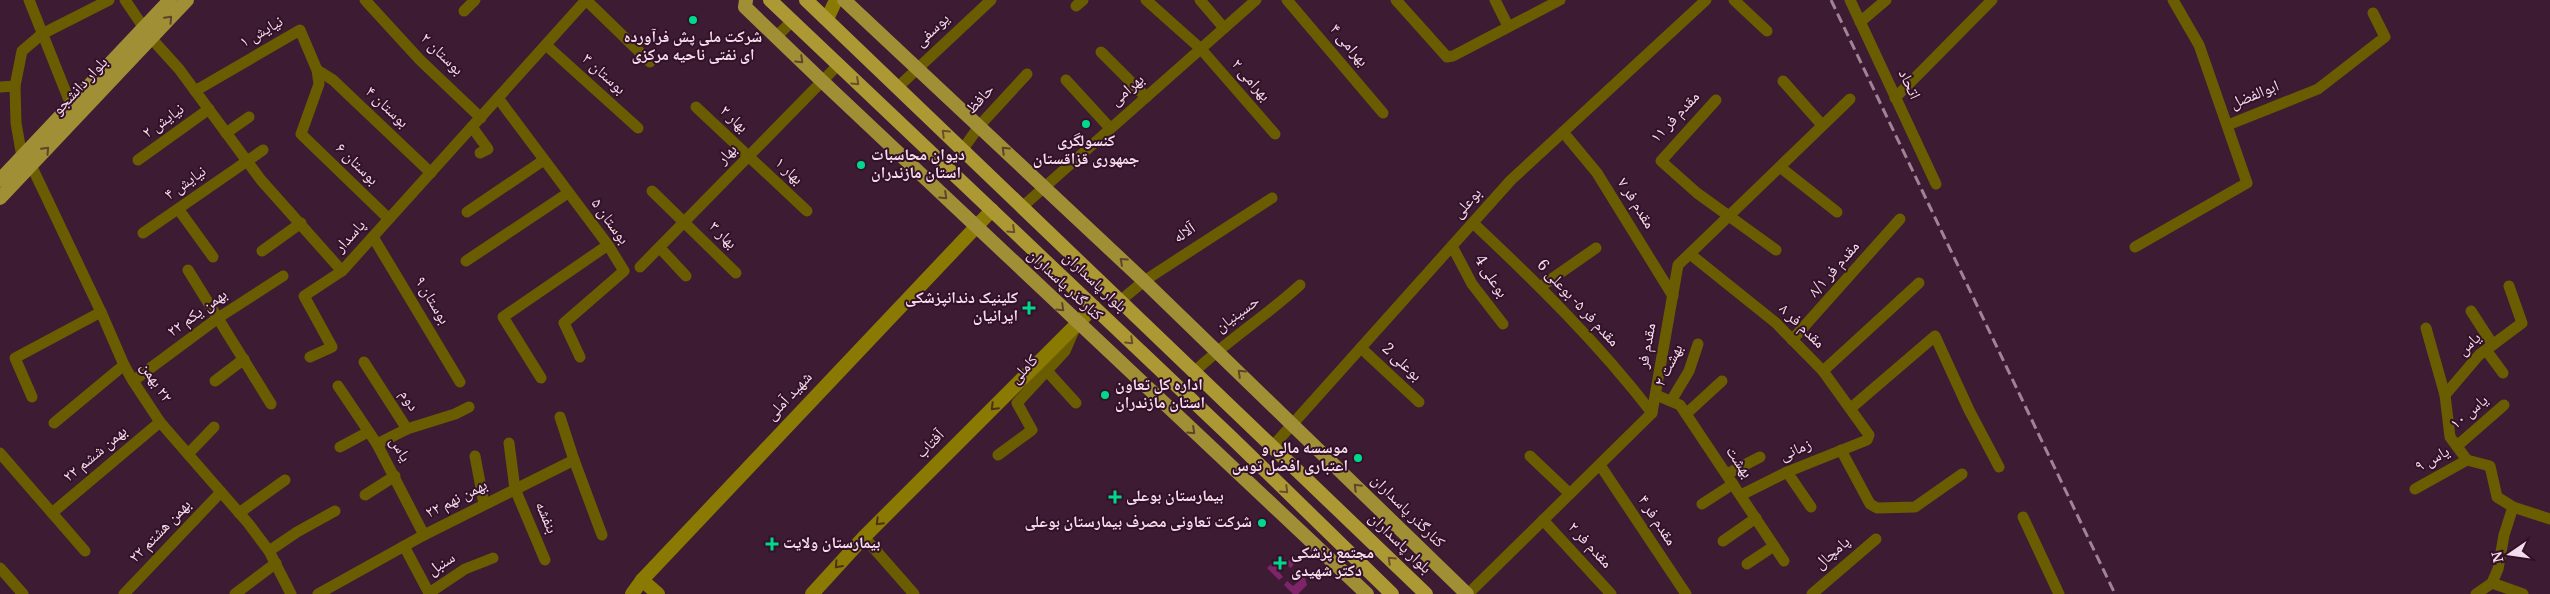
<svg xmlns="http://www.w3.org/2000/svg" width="2550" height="594" font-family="Georgia,'Noto Naskh Arabic',serif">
<rect width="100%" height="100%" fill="#3d1b33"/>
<g fill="#7e2469">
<polygon points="1278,558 1289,560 1294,564 1291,568 1283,564 1278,571 1283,577 1279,580 1267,568"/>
<polygon points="1299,569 1304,574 1307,585 1298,594 1293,594 1284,585 1287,581 1293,586 1300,580 1295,573"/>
</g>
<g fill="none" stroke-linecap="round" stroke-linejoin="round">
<g stroke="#6a5c01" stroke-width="11">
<polyline points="29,0 71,105"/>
<polyline points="125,0 144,28"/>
<polyline points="365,0 420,60 481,118"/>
<polyline points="586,0 650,62"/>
<polyline points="1146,0 1201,49 1275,134"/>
<polyline points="1200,0 1224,28"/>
<polyline points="1287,0 1383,113"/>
<polyline points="1396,0 1447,57 1453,56 1560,0"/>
<polyline points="1495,0 1508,26"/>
<polyline points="1734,0 1767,31"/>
<polyline points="1850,0 1936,184"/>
<polyline points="1076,6 1083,0"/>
<polyline points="464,11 475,0"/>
<polyline points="1860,22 1886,0"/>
<polyline points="776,37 791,22"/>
<polyline points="151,38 179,69 261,180 342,271"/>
<polyline points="546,45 638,128"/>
<polyline points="1101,52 1146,97"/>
<polyline points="317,70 333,80 431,173"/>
<polyline points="1066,80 1110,128"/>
<polyline points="1783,81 1822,125"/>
<polyline points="15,86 16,123 22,157"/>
<polyline points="0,87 15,86 22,51 42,34 109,0"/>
<polyline points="898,87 991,0"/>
<polyline points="195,91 300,30 317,70 319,84 301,134 389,219"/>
<polyline points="498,98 608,245 624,271 564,323 580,357"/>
<polyline points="1895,98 1992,0"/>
<polyline points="1716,100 1661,161 1697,193 1776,250"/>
<polyline points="696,107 807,211"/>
<polyline points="2228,125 2318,89 2385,37 2373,13"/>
<polyline points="472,127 488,149 480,153"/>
<polyline points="1563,132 1597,173 1673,296"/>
<polyline points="226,133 249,117"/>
<polyline points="963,149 980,125 1027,74"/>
<polyline points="138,160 209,109"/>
<polyline points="31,165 101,312 124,365 133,381 160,422 248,523 269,551 291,594"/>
<polyline points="1780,167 1837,212"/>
<polyline points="652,191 736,273"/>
<polyline points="1022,207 1256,0"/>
<polyline points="179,210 213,257"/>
<polyline points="467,212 544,160"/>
<path d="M1473,223c63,59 126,121 179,190"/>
<polyline points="143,233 263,150"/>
<polyline points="373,237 460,382"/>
<polyline points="1452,246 1472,284 1503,324"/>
<polyline points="2135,247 2247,183 2199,45 2173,0"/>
<polyline points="660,248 686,276"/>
<polyline points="262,251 301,223"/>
<polyline points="1690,254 1776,323 1823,371 1869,435 1867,440 1787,472 1741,495"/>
<polyline points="466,261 568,193"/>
<polyline points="640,267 838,65"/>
<polyline points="188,270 271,404"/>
<polyline points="1540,287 1596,248"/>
<polyline points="1120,301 1144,281 1272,198"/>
<polyline points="2471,311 2493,345"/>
<polyline points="2426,328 2445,395 2450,437 2467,460 2490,466 2497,497 2513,507 2550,519"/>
<polyline points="1792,340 1900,219"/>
<polyline points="1361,348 1419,402"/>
<polyline points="2486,350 2503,373"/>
<polyline points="310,357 332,347 304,296 342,271 586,0"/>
<polyline points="364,362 407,429 377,444"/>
<polyline points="1047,371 1076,403"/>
<polyline points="1823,371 1919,283"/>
<path d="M1194,372c34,-32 72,-56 106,-87"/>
<polyline points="541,378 503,317 608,245"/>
<polyline points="133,381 218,318 283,276"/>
<polyline points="215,381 244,359"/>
<polyline points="338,386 377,444 424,535"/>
<polyline points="1656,395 1680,405 1784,561"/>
<polyline points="2445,395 2479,355 2522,323 2509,286"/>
<polyline points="32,397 15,358 101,312"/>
<polyline points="1671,401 1689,371 1698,344"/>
<polyline points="1851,408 1935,336 1969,410 1999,467"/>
<polyline points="1686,414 1722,381"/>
<polyline points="54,423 124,365"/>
<polyline points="407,429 455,414 469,407"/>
<polyline points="509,443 515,489 545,560"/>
<polyline points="2457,446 2504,405"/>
<polyline points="340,447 368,432"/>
<polyline points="1272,447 1511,180 1706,0"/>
<polyline points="1841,450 1870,504 1877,508 1915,507 1962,474"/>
<polyline points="0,453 85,551"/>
<polyline points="188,454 214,427"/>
<polyline points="998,455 1032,430 1017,403 1065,351 1075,328"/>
<polyline points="475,456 484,504"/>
<polyline points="1530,456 1570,494"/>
<polyline points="574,460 602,535"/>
<polyline points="1600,465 1686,594"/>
<polyline points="1787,472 1811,507"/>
<polyline points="1727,474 1760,457"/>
<polyline points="2415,489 2467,460"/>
<polyline points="365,495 395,476"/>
<polyline points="1702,504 1733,484"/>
<polyline points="52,513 160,422"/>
<polyline points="239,513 285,480"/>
<polyline points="2023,517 2059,594"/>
<polyline points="1543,520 1611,594"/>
<polyline points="864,537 914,594"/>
<polyline points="1723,541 1756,518"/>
<polyline points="404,546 429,593 465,569 493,558"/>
<polyline points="269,551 297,532 335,511"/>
<polyline points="1747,564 1774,546"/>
<polyline points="0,568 23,594"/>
<polyline points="2492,583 2523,594"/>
<polyline points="124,594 221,492"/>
<polyline points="235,594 276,563"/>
<polyline points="318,594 424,535 574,460 560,417"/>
<polyline points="1468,594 1652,413 1678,265 1850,99"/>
<polyline points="1812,594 1876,539"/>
<polyline points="2476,594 2492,583 2498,569 2504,535 2513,507"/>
</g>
<g stroke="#8a7903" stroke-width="14">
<polyline points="827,19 836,0"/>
<polyline points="642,580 658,594"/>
<polyline points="632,594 642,580 992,210"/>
<polyline points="812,594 864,537 1094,307"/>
</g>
<g stroke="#a08f35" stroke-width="14">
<polyline points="746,0 745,7 822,81 1367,594"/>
<polyline points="844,0 1144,281 1467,594"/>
<polyline points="0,180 170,0"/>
<polyline points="0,198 187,0"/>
</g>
<g stroke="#ac9934" stroke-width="14">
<polyline points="770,0 1233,439 1392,594"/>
<polyline points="806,0 1426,594"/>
</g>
<polyline stroke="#9f8396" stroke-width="3" stroke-dasharray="10 5" stroke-linecap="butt" points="1831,0 2115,594"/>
</g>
<defs><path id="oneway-chevron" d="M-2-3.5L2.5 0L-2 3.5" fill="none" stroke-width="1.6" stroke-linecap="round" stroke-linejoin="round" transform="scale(1.25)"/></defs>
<g stroke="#5e432e">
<use href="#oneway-chevron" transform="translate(169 19) rotate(-47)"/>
<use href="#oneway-chevron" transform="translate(800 60) rotate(44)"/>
<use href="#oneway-chevron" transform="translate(46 150) rotate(-47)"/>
<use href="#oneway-chevron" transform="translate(1005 150) rotate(-136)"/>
<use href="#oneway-chevron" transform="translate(944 196) rotate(43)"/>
<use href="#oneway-chevron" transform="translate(1123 261) rotate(-138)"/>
<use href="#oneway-chevron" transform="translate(1061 308) rotate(43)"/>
<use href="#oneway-chevron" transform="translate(1241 373) rotate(-136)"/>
<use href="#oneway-chevron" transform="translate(1192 431) rotate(43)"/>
<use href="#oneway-chevron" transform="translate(1357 487) rotate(-135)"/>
</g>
<g stroke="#694e2e">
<use href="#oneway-chevron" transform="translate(856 82) rotate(43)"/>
<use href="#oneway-chevron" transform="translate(945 133) rotate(-136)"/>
<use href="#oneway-chevron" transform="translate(1012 230) rotate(43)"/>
<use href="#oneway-chevron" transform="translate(1130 341) rotate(44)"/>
<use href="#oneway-chevron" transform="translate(1285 490) rotate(44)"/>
<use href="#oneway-chevron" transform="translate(1391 560) rotate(-136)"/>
</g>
<g stroke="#4c301e">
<use href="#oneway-chevron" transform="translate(994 407) rotate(135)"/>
<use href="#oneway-chevron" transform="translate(879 522) rotate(135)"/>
<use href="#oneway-chevron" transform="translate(838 565) rotate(132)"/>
</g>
<g fill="#00d98c" stroke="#321129" stroke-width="2">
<circle cx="693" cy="20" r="5"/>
<circle cx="1086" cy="124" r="5"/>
<circle cx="861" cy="165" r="5"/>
<path d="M1026.5 300.5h5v5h5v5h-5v5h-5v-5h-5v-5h5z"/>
<circle cx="1105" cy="395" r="5"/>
<circle cx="1358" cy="458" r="5"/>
<path d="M1112.5 489.5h5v5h5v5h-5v5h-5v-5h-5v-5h5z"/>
<circle cx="1262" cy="523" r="5"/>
<path d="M769.5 536.5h5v5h5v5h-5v5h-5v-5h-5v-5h5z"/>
<path d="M1277.5 555.5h5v5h5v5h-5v5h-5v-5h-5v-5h5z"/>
</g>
<g text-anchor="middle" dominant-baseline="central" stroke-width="4" stroke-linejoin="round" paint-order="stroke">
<g font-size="16" fill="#f3dceb" stroke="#321129">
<text transform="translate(933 31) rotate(-43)">یوسفی</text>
<text transform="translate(262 33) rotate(-30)">نیایش ۱</text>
<text transform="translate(1348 46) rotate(50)">بهرامی ۴</text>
<text transform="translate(441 55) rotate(44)">بوستان ۲</text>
<text transform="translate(603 75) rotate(42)">بوستان ۳</text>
<text transform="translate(1250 81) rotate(49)">بهرامی ۲</text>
<text transform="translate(1908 85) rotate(65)">اتحاد</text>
<text transform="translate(81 87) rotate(-47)">بلوار دانشجو</text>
<text transform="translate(1128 91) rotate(-41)">بهرامی</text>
<text transform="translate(2255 96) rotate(-22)">ابوالفضل</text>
<text transform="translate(981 100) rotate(-48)">حافظ</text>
<text transform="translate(386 108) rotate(43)">بوستان ۴</text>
<text transform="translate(1676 118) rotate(-47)">مقدم فر ۱۱</text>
<text transform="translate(733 120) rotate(43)">بهار ۲</text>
<text transform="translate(164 122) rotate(-36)">نیایش ۲</text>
<text transform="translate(728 155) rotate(-46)">بهار</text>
<text transform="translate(356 165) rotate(44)">بوستان ۶</text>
<text transform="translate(788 172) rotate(43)">بهار ۱</text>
<text transform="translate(186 184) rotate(-35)">نیایش ۴</text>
<text transform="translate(1468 204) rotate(-48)">بوعلی</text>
<text transform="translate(1635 204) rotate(58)">مقدم فر ۷</text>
<text transform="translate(609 222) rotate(54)">بوستان ۵</text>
<text transform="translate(1185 234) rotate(-34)">آلاله</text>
<text transform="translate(722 236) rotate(44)">بهار ۳</text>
<text transform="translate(351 237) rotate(-48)">پاسدار</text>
<text transform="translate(1835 270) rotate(-49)">مقدم فر ۸/۱</text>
<text transform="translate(1490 277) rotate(57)">بوعلی 4</text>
<text transform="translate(1094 283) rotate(43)">بلوار پاسداران</text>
<text transform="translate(1064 286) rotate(43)">کنارگذر پاسداران</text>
<text transform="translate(431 301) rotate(59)">بوستان ۹</text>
<text transform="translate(1577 304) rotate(47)">مقدم فر ۵- بوعلی 6</text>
<text transform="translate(198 314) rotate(-36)">۲۲ بهمن یکم</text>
<text transform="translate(1238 315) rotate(-36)">حسینیان</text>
<text transform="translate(1801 327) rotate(44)">مقدم فر ۸</text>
<text transform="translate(2470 345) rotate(-43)">یاس</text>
<text transform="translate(1648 346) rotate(-80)">مقدم فر</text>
<text transform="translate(1401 363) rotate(43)">بوعلی 2</text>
<text transform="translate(1670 366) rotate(-64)">بهشت ۲</text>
<text transform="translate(1025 370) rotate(-47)">کاملی</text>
<text transform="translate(155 383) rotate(57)">٢٢ بهمن</text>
<text transform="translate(790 397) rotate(-47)">شهید آملی</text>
<text transform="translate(408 401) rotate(58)">دوم</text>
<text transform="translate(2470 413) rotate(-40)">یاس ۱۰</text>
<text transform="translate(931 445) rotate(-45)">آفتاب</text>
<text transform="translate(399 450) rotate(60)">یاس</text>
<text transform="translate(1796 451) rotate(-23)">زمانی</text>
<text transform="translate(96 455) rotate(-40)">۲۲ بهمن ششم</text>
<text transform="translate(2433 460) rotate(-29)">یاس ۹</text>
<text transform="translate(1738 463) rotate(56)">بهشت</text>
<text transform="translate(457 500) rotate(-27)">۲۲ بهمن نهم</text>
<text transform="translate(1407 512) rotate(45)">کنارگذر پاسداران</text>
<text transform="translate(545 518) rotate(67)">بنفشه</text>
<text transform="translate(1656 521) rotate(57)">مقدم فر ۴</text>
<text transform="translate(161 532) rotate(-46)">۲۲ بهمن هشتم</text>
<text transform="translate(1399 544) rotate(44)">بلوار پاسداران</text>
<text transform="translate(1589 546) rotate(47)">مقدم فر ۲</text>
<text transform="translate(1833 554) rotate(-41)">پامچال</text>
<text transform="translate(442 565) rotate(-32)">سنبل</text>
</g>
<g font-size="16" font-weight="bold" fill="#f3dceb" stroke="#321129" text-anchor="start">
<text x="693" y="38" text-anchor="middle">شرکت ملی پش فرآورده<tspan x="693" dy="18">ای نفتی ناحیه مرکزی</tspan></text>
<text x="1086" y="142" text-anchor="middle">کنسولگری<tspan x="1086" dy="18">جمهوری قزاقستان</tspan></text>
<text x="871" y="156">دیوان محاسبات<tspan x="871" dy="18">استان مازندران</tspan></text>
<text x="1018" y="299" text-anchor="end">کلینیک دندانپزشکی<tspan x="1018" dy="18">ایرانیان</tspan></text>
<text x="1115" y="386">اداره کل تعاون<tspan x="1115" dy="18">استان مازندران</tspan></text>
<text x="1348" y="449" text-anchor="end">موسسه مالی و<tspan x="1348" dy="18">اعتباری افضل توس</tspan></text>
<text x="1126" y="497">بیمارستان بوعلی</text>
<text x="1252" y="523" text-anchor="end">شرکت تعاونی مصرف بیمارستان بوعلی</text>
<text x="783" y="544">بیمارستان ولایت</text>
<text x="1291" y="554">مجتمع پزشکی<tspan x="1291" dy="18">دکتر شهیدی</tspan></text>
</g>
</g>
<g transform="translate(2510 554) rotate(257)" stroke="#321129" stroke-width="4" paint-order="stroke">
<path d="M0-4L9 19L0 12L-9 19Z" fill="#f3dceb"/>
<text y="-8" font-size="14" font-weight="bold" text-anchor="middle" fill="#f3dceb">N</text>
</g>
</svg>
